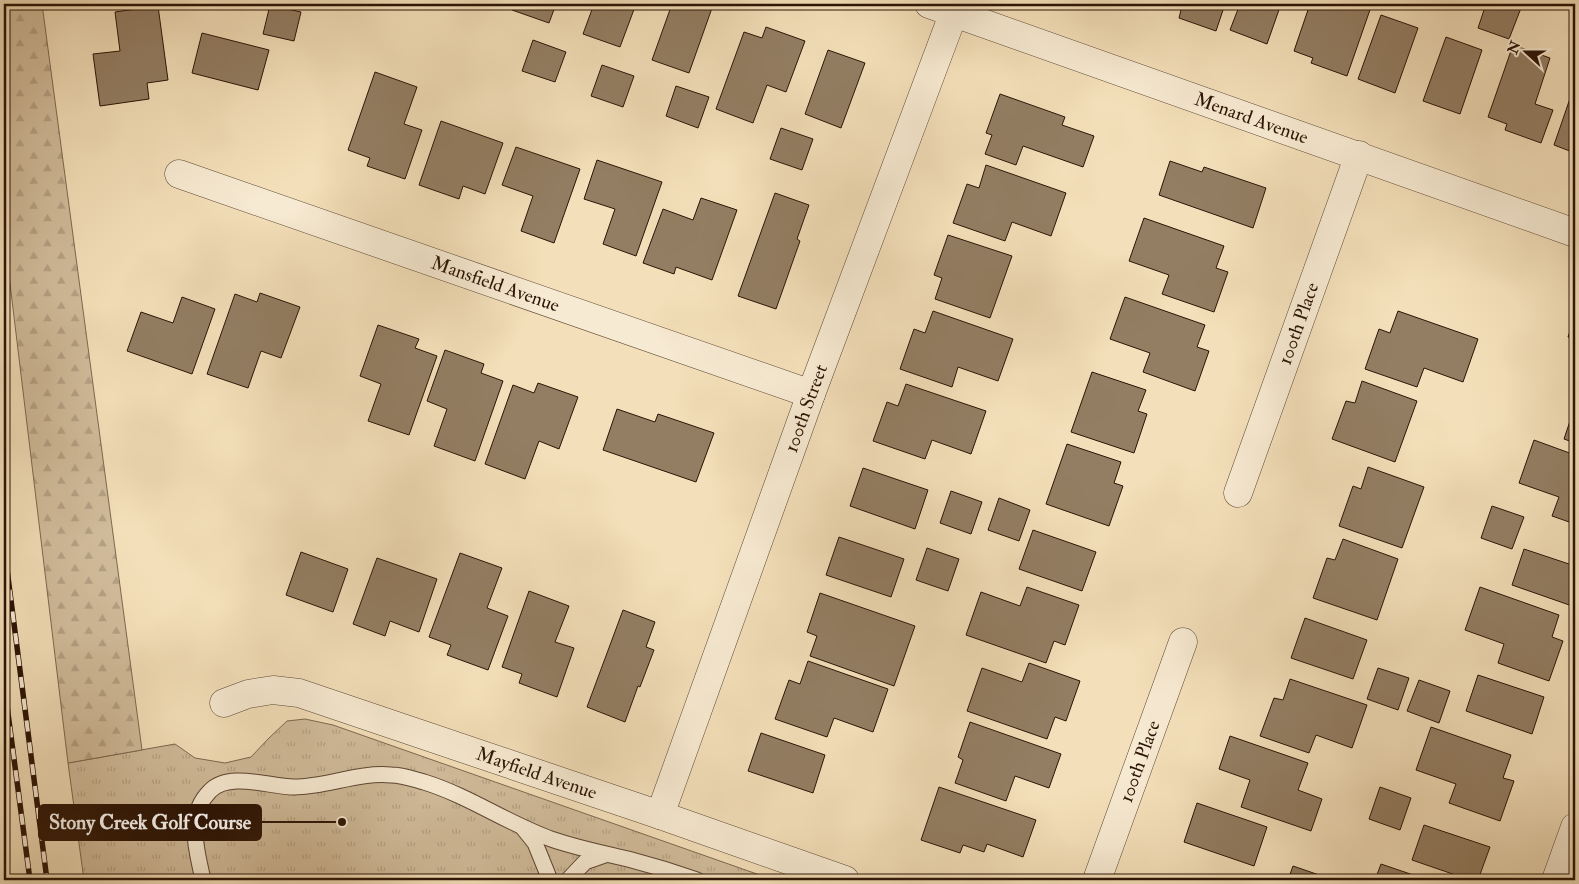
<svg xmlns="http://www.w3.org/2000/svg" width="1579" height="884" font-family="'IM FELL Double Pica',serif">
<defs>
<pattern id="grass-tufts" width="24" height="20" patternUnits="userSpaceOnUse" patternTransform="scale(1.25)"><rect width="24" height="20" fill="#d1bc9b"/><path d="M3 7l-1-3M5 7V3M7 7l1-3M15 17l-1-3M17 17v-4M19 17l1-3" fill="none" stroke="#b4a184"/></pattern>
<pattern id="forest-firs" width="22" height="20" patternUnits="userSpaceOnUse" patternTransform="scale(1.25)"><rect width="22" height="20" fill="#d1bc9b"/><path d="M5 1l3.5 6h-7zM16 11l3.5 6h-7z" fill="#b4a184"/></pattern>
</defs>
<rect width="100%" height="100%" fill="#f3dfb9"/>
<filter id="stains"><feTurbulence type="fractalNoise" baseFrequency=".004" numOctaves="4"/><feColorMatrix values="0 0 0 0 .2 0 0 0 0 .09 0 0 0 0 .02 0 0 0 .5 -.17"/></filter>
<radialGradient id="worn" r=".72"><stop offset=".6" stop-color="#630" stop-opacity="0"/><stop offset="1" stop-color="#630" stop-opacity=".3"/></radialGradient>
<polygon fill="url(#grass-tufts)" stroke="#7e6850" points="305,719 333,725 774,880 84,880 68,763 175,744 195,758 225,763 251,757 269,738 287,721"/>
<polygon fill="url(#forest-firs)" stroke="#7e6850" points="4,4 42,4 142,750 68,763 4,234"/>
<g fill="#937e63" stroke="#2b1406">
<polygon points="514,4 556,4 549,23 512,10"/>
<polygon points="594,4 636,4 620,47 583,34"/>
<polygon points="672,4 699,4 712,8 689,73 652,60"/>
<polygon points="1165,4 1225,4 1216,31 1179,18 1181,10"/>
<polygon points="1240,4 1281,4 1267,44 1230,30"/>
<polygon points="1310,4 1372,4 1347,76 1311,63 1313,58 1294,51"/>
<polygon points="1486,4 1509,4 1521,8 1509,39 1478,28"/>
<polygon points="270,5 301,12 294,41 263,34"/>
<polygon points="158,6 168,80 147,83 149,99 100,106 93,54 120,51 115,12"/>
<polygon points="1381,15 1418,28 1395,93 1358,79"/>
<polygon points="766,27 805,41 786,92 767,85 753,123 716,109 744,32 762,38"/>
<polygon points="202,33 269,50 258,90 192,73"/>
<polygon points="1446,37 1482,50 1460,114 1423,101"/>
<polygon points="533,40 566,52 555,82 522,71"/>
<polygon points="1513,45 1550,58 1535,104 1553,110 1541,143 1505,130 1507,124 1488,117"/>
<polygon points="828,50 865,63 841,128 805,114"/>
<polygon points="602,65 634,76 623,107 591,96"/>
<polygon points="375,72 417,87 404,124 422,130 405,179 367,166 370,158 348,150"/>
<polygon points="1575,84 1575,153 1554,145"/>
<polygon points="676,86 709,97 698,128 666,116"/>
<polygon points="1000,94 1065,117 1062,125 1094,136 1083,167 1023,146 1016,165 985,154 992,135 986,133"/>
<polygon points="441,121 503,143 485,194 463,186 459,199 419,185"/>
<polygon points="781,128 813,139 802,170 770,159"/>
<polygon points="516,147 580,169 554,243 521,231 533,196 502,185"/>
<polygon points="597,160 662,182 636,256 603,244 615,209 584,199"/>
<polygon points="1170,161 1202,172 1204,167 1266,188 1253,228 1159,195"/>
<polygon points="986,165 1066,193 1051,236 1012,222 1005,241 953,223 967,184 979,188"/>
<polygon points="775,193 809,205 797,239 800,241 776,309 738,296"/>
<polygon points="701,198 737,210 712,280 676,267 674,274 643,263 663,209 693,220"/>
<polygon points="1144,218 1224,246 1216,268 1228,272 1214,312 1162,294 1169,275 1129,261"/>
<polygon points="948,235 1012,256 990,318 935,299 942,278 934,275"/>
<polygon points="260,293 300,307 281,358 261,351 248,388 207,374 235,294 257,302"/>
<polygon points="182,297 215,309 192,374 127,351 141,312 173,323"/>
<polygon points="1125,297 1205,325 1197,347 1209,351 1195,391 1143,372 1150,353 1110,339"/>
<polygon points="933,311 1013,339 998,381 958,367 952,387 900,369 914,329 925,333"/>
<polygon points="1398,311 1478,339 1463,382 1424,368 1417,387 1365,369 1379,329 1390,333"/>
<polygon points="1575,317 1575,339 1568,337"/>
<polygon points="378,325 419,339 415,348 437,356 409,435 368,421 381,384 360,376"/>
<polygon points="445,350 484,364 481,373 503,381 475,461 434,446 447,409 427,401"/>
<polygon points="1092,372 1146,390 1138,411 1147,414 1134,453 1071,432"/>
<polygon points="1362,381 1417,401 1395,462 1332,439 1346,401 1355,403"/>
<polygon points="538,383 578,397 559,449 539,441 525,479 485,464 513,385 534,393"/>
<polygon points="906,384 986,411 971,454 932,440 925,459 873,441 887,402 898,406"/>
<polygon points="1575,406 1575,443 1564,439"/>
<polygon points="617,409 655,422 658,414 714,433 696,482 603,450"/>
<polygon points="1534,440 1575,455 1575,524 1552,516 1559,497 1519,483"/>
<polygon points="1067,444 1121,462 1114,483 1123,486 1109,526 1046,504"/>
<polygon points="1368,467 1424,487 1402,548 1339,526 1353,486 1361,489"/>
<polygon points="863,468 928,490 915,529 850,506"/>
<polygon points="951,491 982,502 971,534 940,523"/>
<polygon points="999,498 1030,510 1019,541 988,530"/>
<polygon points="1492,506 1524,517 1512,549 1481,538"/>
<polygon points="1033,530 1096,552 1082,591 1019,569"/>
<polygon points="839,537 904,559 891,597 826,575"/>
<polygon points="1343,539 1398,559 1377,620 1313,598 1327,558 1335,560"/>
<polygon points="927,548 959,559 948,591 916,580"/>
<polygon points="1524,549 1575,566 1575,607 1512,585"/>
<polygon points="301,552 348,569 333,612 286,595"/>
<polygon points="460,553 502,568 487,608 508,616 488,670 447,655 451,645 429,637"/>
<polygon points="377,558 437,579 419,632 390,621 385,636 353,624"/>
<polygon points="1027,587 1079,605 1065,645 1054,641 1046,663 966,635 981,592 1020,606"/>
<polygon points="1480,587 1559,615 1552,637 1563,641 1549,681 1498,663 1504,644 1465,630"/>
<polygon points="529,591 569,606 555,642 574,648 557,697 519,683 522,674 502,667"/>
<polygon points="820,593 915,626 894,686 810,656 817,636 807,632"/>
<polygon points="623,610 655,622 646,647 654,650 640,687 638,686 625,722 587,707"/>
<polygon points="1305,618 1367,640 1353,679 1291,658"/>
<polygon points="808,661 888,689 873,732 834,718 827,737 775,719 789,680 800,684"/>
<polygon points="1029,663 1080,681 1066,721 1055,717 1047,739 967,711 982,668 1022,682"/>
<polygon points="1378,668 1409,678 1398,710 1367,699"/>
<polygon points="1478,675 1544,697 1532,734 1466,711"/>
<polygon points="1290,679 1367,705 1352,748 1316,735 1309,753 1260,736 1274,698 1283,700"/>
<polygon points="1419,680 1450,691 1439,723 1407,711"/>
<polygon points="970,722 1061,754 1049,788 1015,776 1006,801 955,783 963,760 958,757"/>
<polygon points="1431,727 1511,755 1503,778 1514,781 1500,821 1449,803 1456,784 1416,770"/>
<polygon points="761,733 825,755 813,793 748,771"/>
<polygon points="1230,736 1308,763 1298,790 1322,799 1311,831 1241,807 1250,780 1219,769"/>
<polygon points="939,787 1036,820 1023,857 987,844 984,852 963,845 960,853 921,840"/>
<polygon points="1380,787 1411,798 1400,830 1369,819"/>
<polygon points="1197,803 1267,827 1254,866 1184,842"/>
<polygon points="1424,825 1490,847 1478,880 1470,880 1412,860"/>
<polygon points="1381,864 1428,880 1375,880"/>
<polygon points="1293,866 1325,877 1324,880 1288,880"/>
</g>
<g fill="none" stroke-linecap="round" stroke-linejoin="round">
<g stroke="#5d4733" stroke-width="17">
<g id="service">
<polyline points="523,828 535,843 550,880"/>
<path d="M203,880c-6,-30 -18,-64 7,-89 19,-20 60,-4 84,-4 33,0 64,-15 97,-12 11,0 22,4 33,7 45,14 83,41 127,57 26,9 51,14 77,20 23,6 46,13 69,21"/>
<polyline points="568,880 585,862 605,855"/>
</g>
</g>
<g stroke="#5d4733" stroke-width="29">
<g id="minor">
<path id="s1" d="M929,4l646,229"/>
<path id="s2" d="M179,174l632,220"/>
<path id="s3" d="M1238,493l121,-338"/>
<path id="s4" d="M224,703l24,-9 25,-4 26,3 361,122 185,65"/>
<path id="s5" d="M660,815l151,-421 146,-390"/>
<path id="s6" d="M1097,880l86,-238"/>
<polyline points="1556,880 1575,827"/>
</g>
</g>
<use href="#service" stroke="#f7ead2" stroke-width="15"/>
<use href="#minor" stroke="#f7ead2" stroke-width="28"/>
<g stroke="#2b1406" stroke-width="5.5">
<g id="rail">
<polyline points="4,546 47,880"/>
<polyline points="4,683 30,880"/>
</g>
</g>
<use href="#rail" stroke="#f7ead2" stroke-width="4" stroke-dasharray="11" stroke-linecap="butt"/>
</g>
<g text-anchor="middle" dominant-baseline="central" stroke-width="4" stroke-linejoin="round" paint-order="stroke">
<g font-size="19" fill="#2b1406" stroke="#f7ead2">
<text stroke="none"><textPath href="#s1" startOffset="342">Menard Avenue</textPath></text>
<text stroke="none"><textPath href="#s2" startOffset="335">Mansfield Avenue</textPath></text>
<text stroke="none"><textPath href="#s3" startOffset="180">100th Place</textPath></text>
<text stroke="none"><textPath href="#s5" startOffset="432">100th Street</textPath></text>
<text stroke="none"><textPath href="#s6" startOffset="126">100th Place</textPath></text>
<text stroke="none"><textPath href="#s4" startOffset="328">Mayfield Avenue</textPath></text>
</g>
</g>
<path fill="none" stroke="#2b1406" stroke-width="2" d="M342 822L261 822"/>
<circle fill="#2b1406" stroke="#f7ead2" stroke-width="2" cx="342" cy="822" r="5"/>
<rect fill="#2b1406" stroke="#2b1406" stroke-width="2" x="39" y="805" width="222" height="35" rx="5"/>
<g font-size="20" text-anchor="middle" font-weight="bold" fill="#fff">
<text x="150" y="829">Stony Creek Golf Course</text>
</g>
<rect width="1579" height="884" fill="none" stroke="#f3dfb9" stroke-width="20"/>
<rect x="5" y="5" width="1569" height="874" fill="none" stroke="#2b1406" stroke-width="2.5"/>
<rect x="10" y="10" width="1559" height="864" fill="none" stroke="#2b1406"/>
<g transform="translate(1526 52) rotate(291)" stroke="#f7ead2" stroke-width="4" paint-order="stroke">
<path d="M0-4L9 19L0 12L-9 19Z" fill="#2b1406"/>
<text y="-8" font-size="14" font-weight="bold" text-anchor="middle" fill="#2b1406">N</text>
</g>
<rect width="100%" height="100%" filter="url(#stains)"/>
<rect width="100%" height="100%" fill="url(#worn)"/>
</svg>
